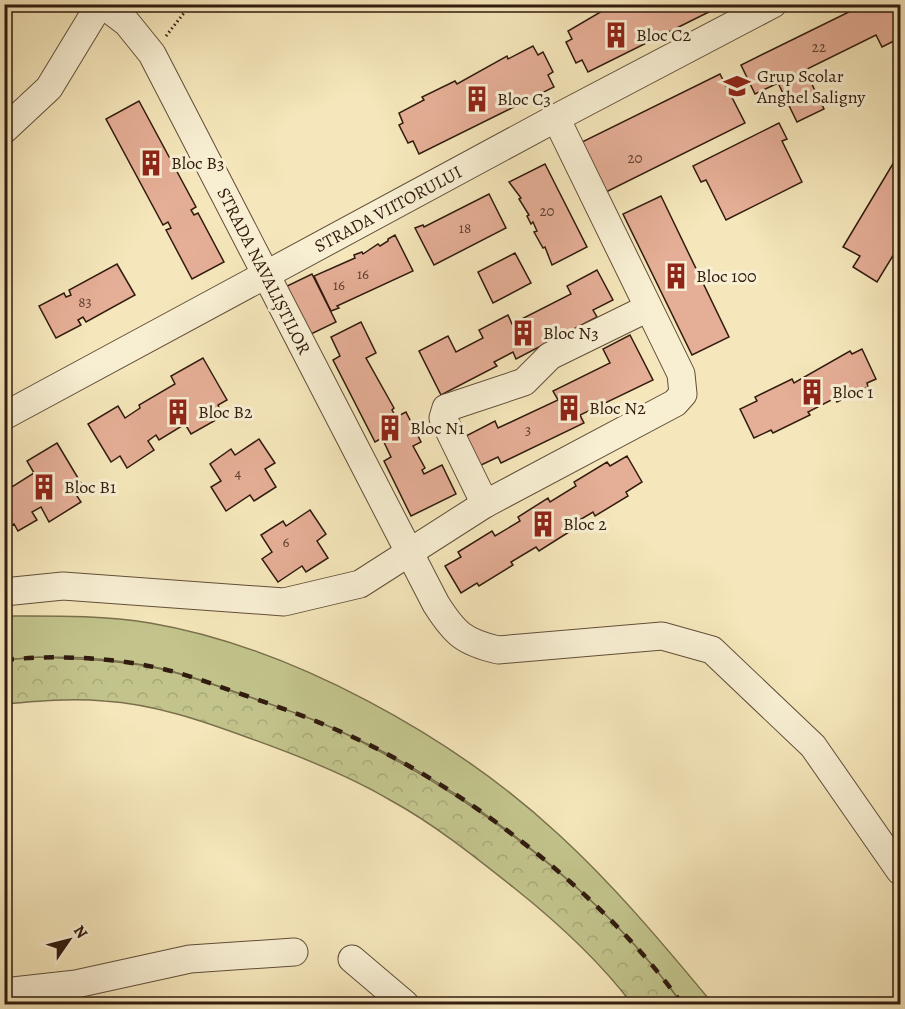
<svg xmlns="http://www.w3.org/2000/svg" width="905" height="1009" font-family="Alegreya,serif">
<defs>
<pattern id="forest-crowns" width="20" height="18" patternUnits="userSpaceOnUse" patternTransform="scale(1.5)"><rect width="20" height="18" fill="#c2c48c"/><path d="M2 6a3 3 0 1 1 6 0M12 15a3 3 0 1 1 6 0" fill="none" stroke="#a7a878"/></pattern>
</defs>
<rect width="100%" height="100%" fill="#f5e7bb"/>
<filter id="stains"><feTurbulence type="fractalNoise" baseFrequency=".00333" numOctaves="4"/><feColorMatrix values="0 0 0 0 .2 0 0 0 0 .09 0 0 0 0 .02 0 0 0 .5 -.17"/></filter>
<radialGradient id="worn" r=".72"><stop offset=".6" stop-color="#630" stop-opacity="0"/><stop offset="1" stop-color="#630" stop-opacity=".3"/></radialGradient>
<path fill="#c2c48c" stroke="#7a704d" stroke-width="1.5" d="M5,616c48,0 97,-1 145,7 141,24 302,113 407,210 57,52 107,112 156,171h-31c-75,-107 -216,-217 -336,-270 -33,-15 -67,-27 -102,-39 -30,-10 -59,-22 -90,-28 -48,-10 -101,-12 -149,-7z"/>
<path fill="url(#forest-crowns)" stroke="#7a704d" stroke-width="1.5" d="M39,657c38,2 76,3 113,10 31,6 62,18 91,28 36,12 73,24 107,41 122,60 253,156 332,268h-50c-34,-45 -75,-82 -119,-117 -39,-31 -79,-63 -123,-87 -44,-26 -93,-45 -141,-62 -46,-17 -95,-34 -145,-37 -33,-3 -66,0 -99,3v-44z"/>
<g fill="#e5ae96" stroke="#311b0e" stroke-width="1.5">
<polygon points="614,4 723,4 723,5 588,72 582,60 576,63 566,42 572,39 568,31"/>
<polygon points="865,4 895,4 897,10 900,8 900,38 882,47 876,35 805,70 824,109 797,122 778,83 755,94 741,65"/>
<polygon points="533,46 538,55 543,52 553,72 548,75 554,87 419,154 413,141 408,143 399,125 403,123 399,113 424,100 422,97 455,81 457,84 507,56 508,59"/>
<polygon points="720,74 745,123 606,192 582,142"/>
<polygon points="139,101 196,207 191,210 194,215 198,213 224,262 192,279 166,230 171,228 168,222 163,225 106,119"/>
<polygon points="779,123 787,139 782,141 802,182 726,220 706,180 701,182 693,166"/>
<polygon points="900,152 900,244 877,282 853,267 860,256 843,247"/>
<polygon points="545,164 587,247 552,265 545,247 543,248 534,232 537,231 533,222 531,224 527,216 529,215 519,199 521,198 509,182"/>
<polygon points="489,194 506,228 434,265 415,228 423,225 424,227"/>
<polygon points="661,196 729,337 692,355 623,214"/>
<polygon points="395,235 413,271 337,306 339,308 331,311 314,276 355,258 354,255 362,252 363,254 378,244 380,246 388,241 388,239"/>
<polygon points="515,253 531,283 493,303 478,272"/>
<polygon points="117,264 135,295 86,322 83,317 78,320 81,325 56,338 39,306 64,293 66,297 71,295 69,290"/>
<polygon points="597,270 613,300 593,310 597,317 516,359 513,352 494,362 497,366 441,395 419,351 448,336 456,352 483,338 479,330 508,315 512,324 571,294 567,286"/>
<polygon points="312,274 336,322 307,336 283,288"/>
<polygon points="361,322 376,353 366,358 394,408 392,410 396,417 406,412 421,442 413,446 425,468 422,470 424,474 442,465 456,494 411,516 384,461 391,457 382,438 375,442 333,360 340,356 331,337"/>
<polygon points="630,335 653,380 580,415 584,423 501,463 498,457 479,466 464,437 495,421 498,428 558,400 553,391 610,363 603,349"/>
<polygon points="862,349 876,379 867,383 868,387 837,402 835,398 808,412 810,415 773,433 771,430 754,438 740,409 757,401 755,397 792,379 794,383 850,351 852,354"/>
<polygon points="203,358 227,400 218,405 223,416 191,434 185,424 159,440 156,435 148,441 154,450 127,468 120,456 111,462 88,424 118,406 125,418 140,408 139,405 175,384 171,376"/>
<polygon points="259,439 275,463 265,469 276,487 254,501 250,495 226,511 211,487 221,481 210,464 231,449 235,455"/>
<polygon points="57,443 84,488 75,493 81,502 49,522 41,507 32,512 37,520 18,531 14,524 4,529 4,485 10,482 12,487 34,473 27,461"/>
<polygon points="627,456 642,482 626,492 628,496 595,516 593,512 566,528 569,532 539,551 536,547 511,562 513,565 479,586 477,583 461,593 445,566 461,557 458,552 492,531 495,536 520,521 518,517 548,498 550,502 576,486 574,482 607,462 610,466"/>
<polygon points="310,510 326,534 317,541 328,558 306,572 302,566 278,582 262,559 272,552 261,535 283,521 286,526"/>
</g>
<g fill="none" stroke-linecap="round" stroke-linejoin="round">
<g stroke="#624e39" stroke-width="29">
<g id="minor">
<path d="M102,4l25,19 25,31 284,550c19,30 28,38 62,46l164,-14 50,14 101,96 87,125"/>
<polyline points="4,130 49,88 100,4"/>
<polyline points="4,416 556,118 773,4"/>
<polyline points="485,504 443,418 446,408 524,382 550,356 648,308"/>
<polyline points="4,592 63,586 284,602 360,584 485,504 675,403 683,394 681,374 556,118"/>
<polyline points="352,959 405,1004"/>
<polyline points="4,992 76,984 190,959 294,952"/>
</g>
</g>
<polyline stroke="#311b0e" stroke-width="3" stroke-dasharray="1.5 3" stroke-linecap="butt" points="166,36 191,4"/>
<use href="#minor" stroke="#f8efd3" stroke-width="27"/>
<path stroke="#311b0e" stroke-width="4.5" stroke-dasharray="10 10" stroke-linecap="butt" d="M4,660c49,-5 102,-3 150,7 31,6 60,18 90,28 35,12 69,24 102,39 120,53 261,163 336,270"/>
</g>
<defs>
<g id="building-bare" transform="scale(2.07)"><path d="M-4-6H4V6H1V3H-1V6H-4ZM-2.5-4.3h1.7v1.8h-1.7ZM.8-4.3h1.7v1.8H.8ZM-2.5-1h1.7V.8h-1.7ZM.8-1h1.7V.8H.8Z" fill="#8f2418" stroke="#f8efd3" stroke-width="2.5" paint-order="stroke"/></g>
<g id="school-bare" transform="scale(2.07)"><path d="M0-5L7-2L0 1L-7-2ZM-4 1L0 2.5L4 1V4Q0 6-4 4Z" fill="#8f2418" stroke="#f8efd3" stroke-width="2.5" paint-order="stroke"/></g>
</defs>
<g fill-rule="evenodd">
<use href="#building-bare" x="616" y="35"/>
<use href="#school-bare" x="737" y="86"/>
<use href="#building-bare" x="477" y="99"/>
<use href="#building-bare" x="151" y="163"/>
<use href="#building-bare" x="676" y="276"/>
<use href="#building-bare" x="523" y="333"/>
<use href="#building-bare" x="812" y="392"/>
<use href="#building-bare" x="569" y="408"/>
<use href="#building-bare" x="178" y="412"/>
<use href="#building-bare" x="390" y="428"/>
<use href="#building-bare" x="44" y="487"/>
<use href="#building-bare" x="543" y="524"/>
</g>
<g text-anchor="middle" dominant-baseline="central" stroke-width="6" stroke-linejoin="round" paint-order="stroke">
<g font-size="15" fill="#5e4030">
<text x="819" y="47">22</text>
<text x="635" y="158">20</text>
<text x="547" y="211">20</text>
<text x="465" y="228">18</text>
<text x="363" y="274">16</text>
<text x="339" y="285">16</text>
<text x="85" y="302">83</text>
<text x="528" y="430">3</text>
<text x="238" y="473">4</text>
<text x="286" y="542">6</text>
</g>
<g font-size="18" fill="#311b0e" stroke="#f8efd3" text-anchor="start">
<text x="636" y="35">Bloc C2</text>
<text x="757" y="76">Grup Scolar<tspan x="757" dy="21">Anghel Saligny</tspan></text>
<text x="497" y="99">Bloc C3</text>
<text x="171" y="163">Bloc B3</text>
<text x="696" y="276">Bloc 100</text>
<text x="543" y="333">Bloc N3</text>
<text x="832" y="392">Bloc 1</text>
<text x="589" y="408">Bloc N2</text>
<text x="198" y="412">Bloc B2</text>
<text x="410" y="428">Bloc N1</text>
<text x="64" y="487">Bloc B1</text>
<text x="563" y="524">Bloc 2</text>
</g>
<g font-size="18" fill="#311b0e" stroke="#f8efd3">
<text transform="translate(388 209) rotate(-28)">STRADA VIITORULUI</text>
<text transform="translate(264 271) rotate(63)">STRADA NAVALIȘTILOR</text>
</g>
</g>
<rect width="905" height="1009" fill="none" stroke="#f5e7bb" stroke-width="24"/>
<rect x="6" y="6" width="893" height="997" fill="none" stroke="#311b0e" stroke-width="3"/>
<rect x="12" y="12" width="881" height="985" fill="none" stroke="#311b0e" stroke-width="1.5"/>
<g transform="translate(69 940) rotate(55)" stroke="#f8efd3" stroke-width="4.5" paint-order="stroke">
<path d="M0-4.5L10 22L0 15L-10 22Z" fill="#311b0e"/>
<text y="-9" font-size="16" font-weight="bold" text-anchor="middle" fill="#311b0e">N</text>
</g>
<rect width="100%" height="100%" filter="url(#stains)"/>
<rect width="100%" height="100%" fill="url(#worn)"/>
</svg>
